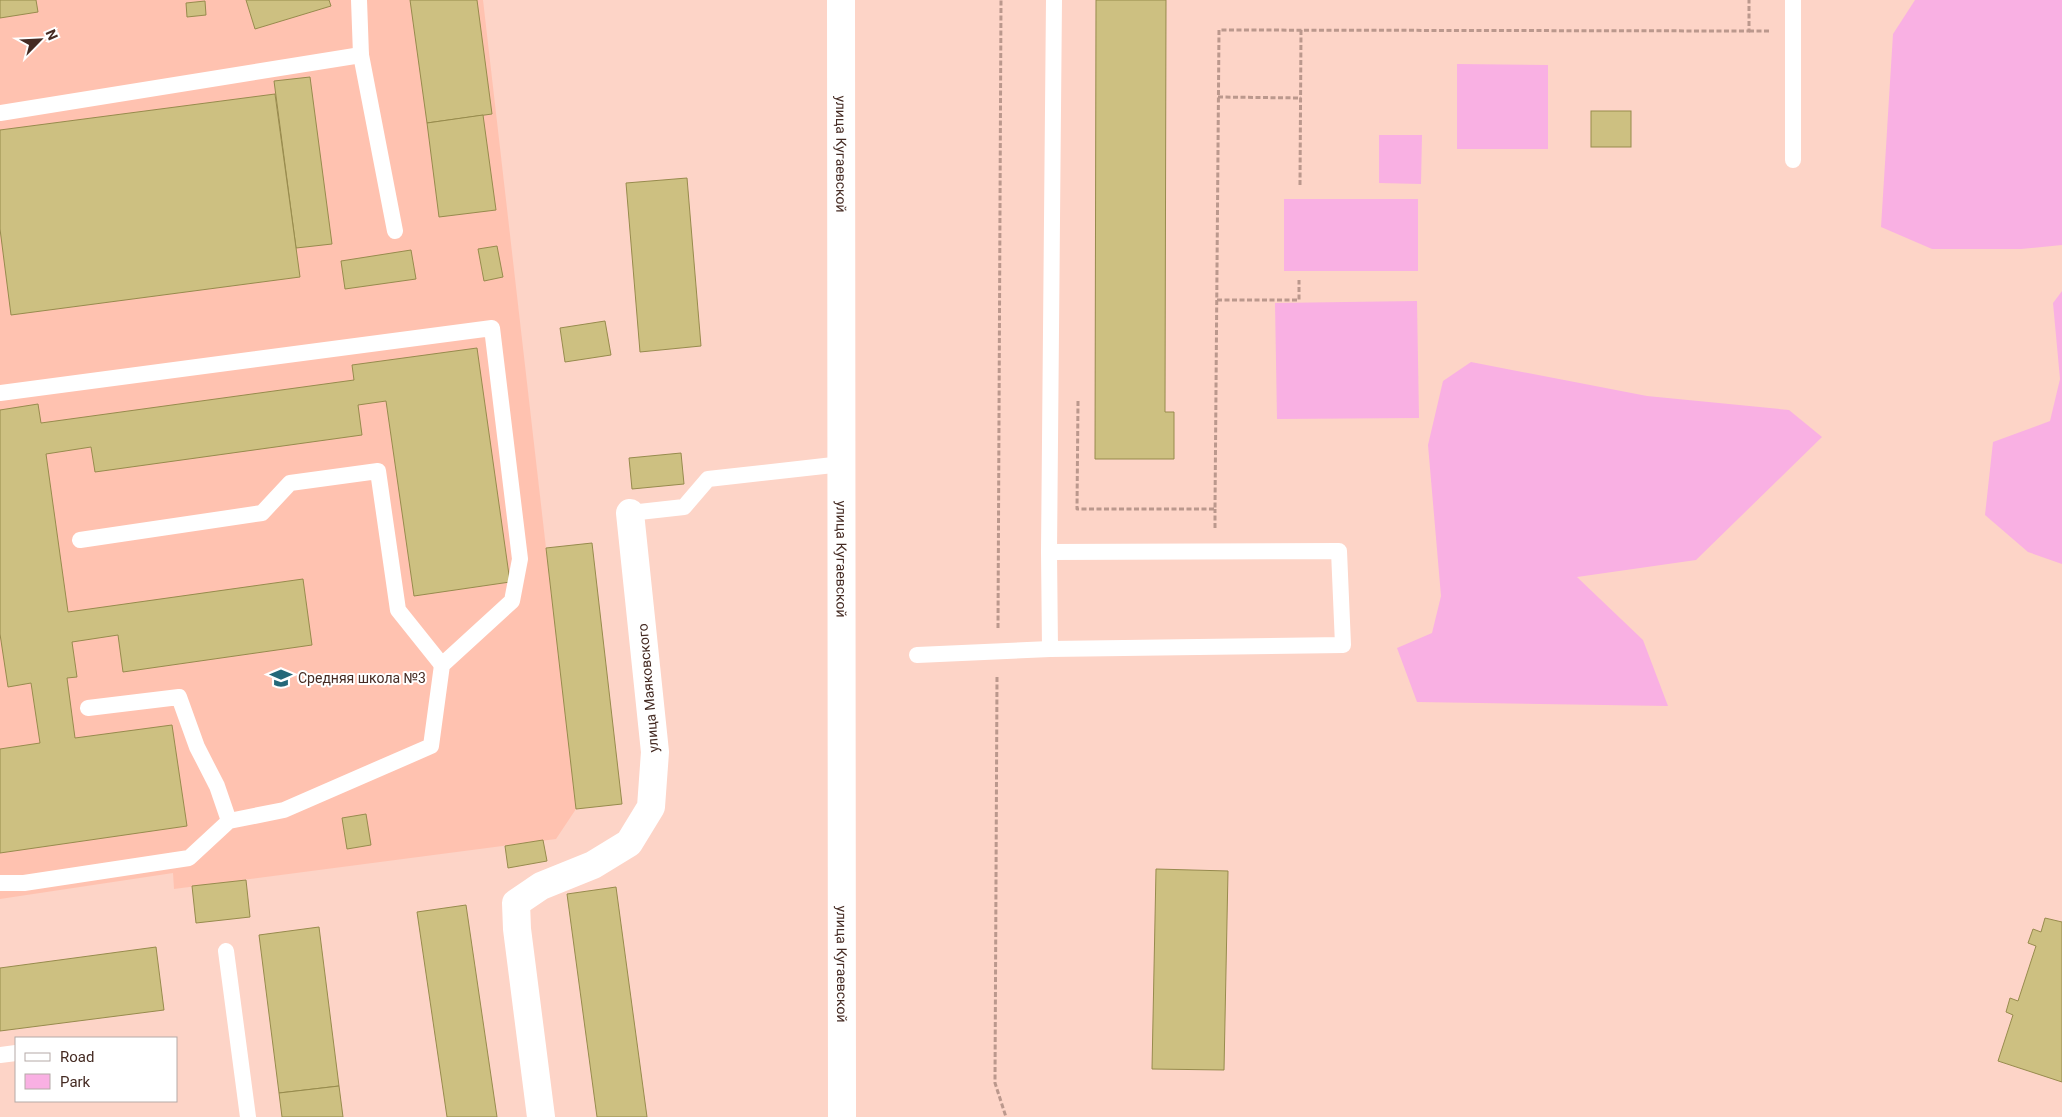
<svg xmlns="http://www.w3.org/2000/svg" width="2062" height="1117" font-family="Roboto,sans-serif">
<rect width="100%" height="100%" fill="#fdd4c7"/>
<polygon fill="#ffc2b0" points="0,0 483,0 576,809 556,839 174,889 173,873 0,899"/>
<g fill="#f9b0e3">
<polygon points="1915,0 2062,0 2062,245 2021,249 1932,249 1881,227 1893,34"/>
<polygon points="1457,64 1548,65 1548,149 1457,149"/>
<polygon points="1379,135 1422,135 1421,184 1379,183"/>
<rect x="1284" y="199" width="134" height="72"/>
<polygon points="2062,291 2062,564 2028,552 1985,515 1993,442 2050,421 2060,379 2053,303"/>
<polygon points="1417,301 1419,418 1277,419 1275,303"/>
<polygon points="1471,362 1647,396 1789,410 1822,437 1696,560 1577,577 1643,640 1668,706 1417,702 1397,648 1432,633 1441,596 1428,445 1443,381"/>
</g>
<g fill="#cdc081" stroke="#978b4d">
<polygon points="0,0 36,0 38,12 0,18"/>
<polygon points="246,0 329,0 331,6 255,29"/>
<polygon points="410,0 477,0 492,114 427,123"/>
<polygon points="1166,0 1165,412 1174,412 1174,459 1095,459 1096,0"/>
<polygon points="205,1 206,15 187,17 186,3"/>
<polygon points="310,77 332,244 296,248 274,81"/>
<polygon points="275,94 300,277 11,315 0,229 0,130"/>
<rect x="1591" y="111" width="40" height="36"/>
<polygon points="483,115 496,210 439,217 427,123"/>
<polygon points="687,178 701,346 640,352 626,183"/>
<polygon points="497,246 503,277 484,281 478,249"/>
<polygon points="411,250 416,279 345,289 341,261"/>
<polygon points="605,321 611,355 565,362 560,328"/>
<polygon points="477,348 510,582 414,596 386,401 358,405 362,435 95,472 91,447 46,454 68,612 303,579 312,645 123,672 118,635 72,642 77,677 67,678 75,738 172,725 187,826 0,853 0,749 40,743 31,683 8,687 0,634 0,410 38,404 41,423 354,380 352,365"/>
<polygon points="681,453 684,484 632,489 629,458"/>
<polygon points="592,543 622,804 576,809 546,548"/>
<polygon points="366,814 371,845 347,849 342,818"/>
<polygon points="543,840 547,861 508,868 505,846"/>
<polygon points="1156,869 1228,871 1224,1070 1152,1069"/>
<polygon points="246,880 250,917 196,923 192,886"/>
<polygon points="616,887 647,1117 597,1117 567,894"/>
<polygon points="466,905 497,1117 447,1117 417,912"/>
<polygon points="2045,918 2062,922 2062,1082 1998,1061 2013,1015 2006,1012 2010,998 2018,1001 2036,946 2028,943 2033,929 2041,932"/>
<polygon points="319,927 339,1086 279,1093 259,935"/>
<polygon points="156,947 164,1010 0,1031 0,968"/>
<polygon points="339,1086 343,1117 282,1117 279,1093"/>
</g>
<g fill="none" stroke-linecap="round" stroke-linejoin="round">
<g stroke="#bb988d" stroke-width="3" stroke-dasharray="5 2.5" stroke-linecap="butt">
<polyline points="1749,31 1769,31"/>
<polyline points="1218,97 1301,98"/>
<polyline points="1300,185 1301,30"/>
<polyline points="1217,300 1299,300 1299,280"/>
<polyline points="1078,401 1077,509 1215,509 1219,30 1749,31 1749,0"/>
<polyline points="1215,528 1215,509"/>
<polyline points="998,628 1001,0"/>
<polyline points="997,677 995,1083 1006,1117"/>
</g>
<g stroke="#fff" stroke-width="16">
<polyline points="359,0 361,55 395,231"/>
<polyline points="0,113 361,55"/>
<polyline points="1793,160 1793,0"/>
<polyline points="0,393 492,328 520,559 512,601 442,665 431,746 284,810 229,821 189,858 24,883 0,883"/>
<polyline points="630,513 684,507 708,479 842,464"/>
<polyline points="80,540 262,513 290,483 378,471 398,610 442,665"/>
<polyline points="1049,552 1339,551 1343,645 1050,649 1049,552 1054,0"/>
<polyline points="917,655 1050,649"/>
<polyline points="88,708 179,697 197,747 217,786 229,821"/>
<polyline points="226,951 248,1117"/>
<polyline points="0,1055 16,1053"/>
</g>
<g stroke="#fff" stroke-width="28">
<path id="s1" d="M841,0l1,1117"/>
<polyline points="541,1117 517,929 516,903 541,886 593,865 629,843 651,807 655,752 630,513"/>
</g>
</g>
<defs>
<g id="school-bare" transform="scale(1.725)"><path d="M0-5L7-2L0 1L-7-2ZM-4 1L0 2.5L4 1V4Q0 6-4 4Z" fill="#246879" stroke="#fff" stroke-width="2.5" paint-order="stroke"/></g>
</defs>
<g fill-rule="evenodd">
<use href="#school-bare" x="281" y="678"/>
</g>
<g text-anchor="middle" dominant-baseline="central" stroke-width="4" stroke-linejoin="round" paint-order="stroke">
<g font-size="14" fill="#452b23" stroke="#fff">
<text stroke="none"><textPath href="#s1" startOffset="154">улица Кугаевской</textPath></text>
<text stroke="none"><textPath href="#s1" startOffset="559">улица Кугаевской</textPath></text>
<text transform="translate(648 688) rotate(-95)">улица Маяковского</text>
<text stroke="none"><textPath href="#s1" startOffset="964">улица Кугаевской</textPath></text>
</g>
<g font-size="14" fill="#452b23" stroke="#fff" text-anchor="start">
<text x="298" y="678">Средняя школа №3</text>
</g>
</g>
<rect x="15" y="1037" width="162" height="65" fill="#ffffff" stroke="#b5aaa7"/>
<rect x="25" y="1053" width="25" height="8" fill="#ffffff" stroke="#b5aaa7"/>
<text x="60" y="1062" font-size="15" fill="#452b23">Road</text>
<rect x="25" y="1074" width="25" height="15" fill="#f9b0e3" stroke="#b5aaa7"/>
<text x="60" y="1087" font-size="15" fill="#452b23">Park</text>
<g transform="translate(40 40) rotate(66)" stroke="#ffffff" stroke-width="4" paint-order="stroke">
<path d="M0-4L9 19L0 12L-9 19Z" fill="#452b23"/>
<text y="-8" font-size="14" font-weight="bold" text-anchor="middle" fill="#452b23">N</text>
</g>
</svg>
